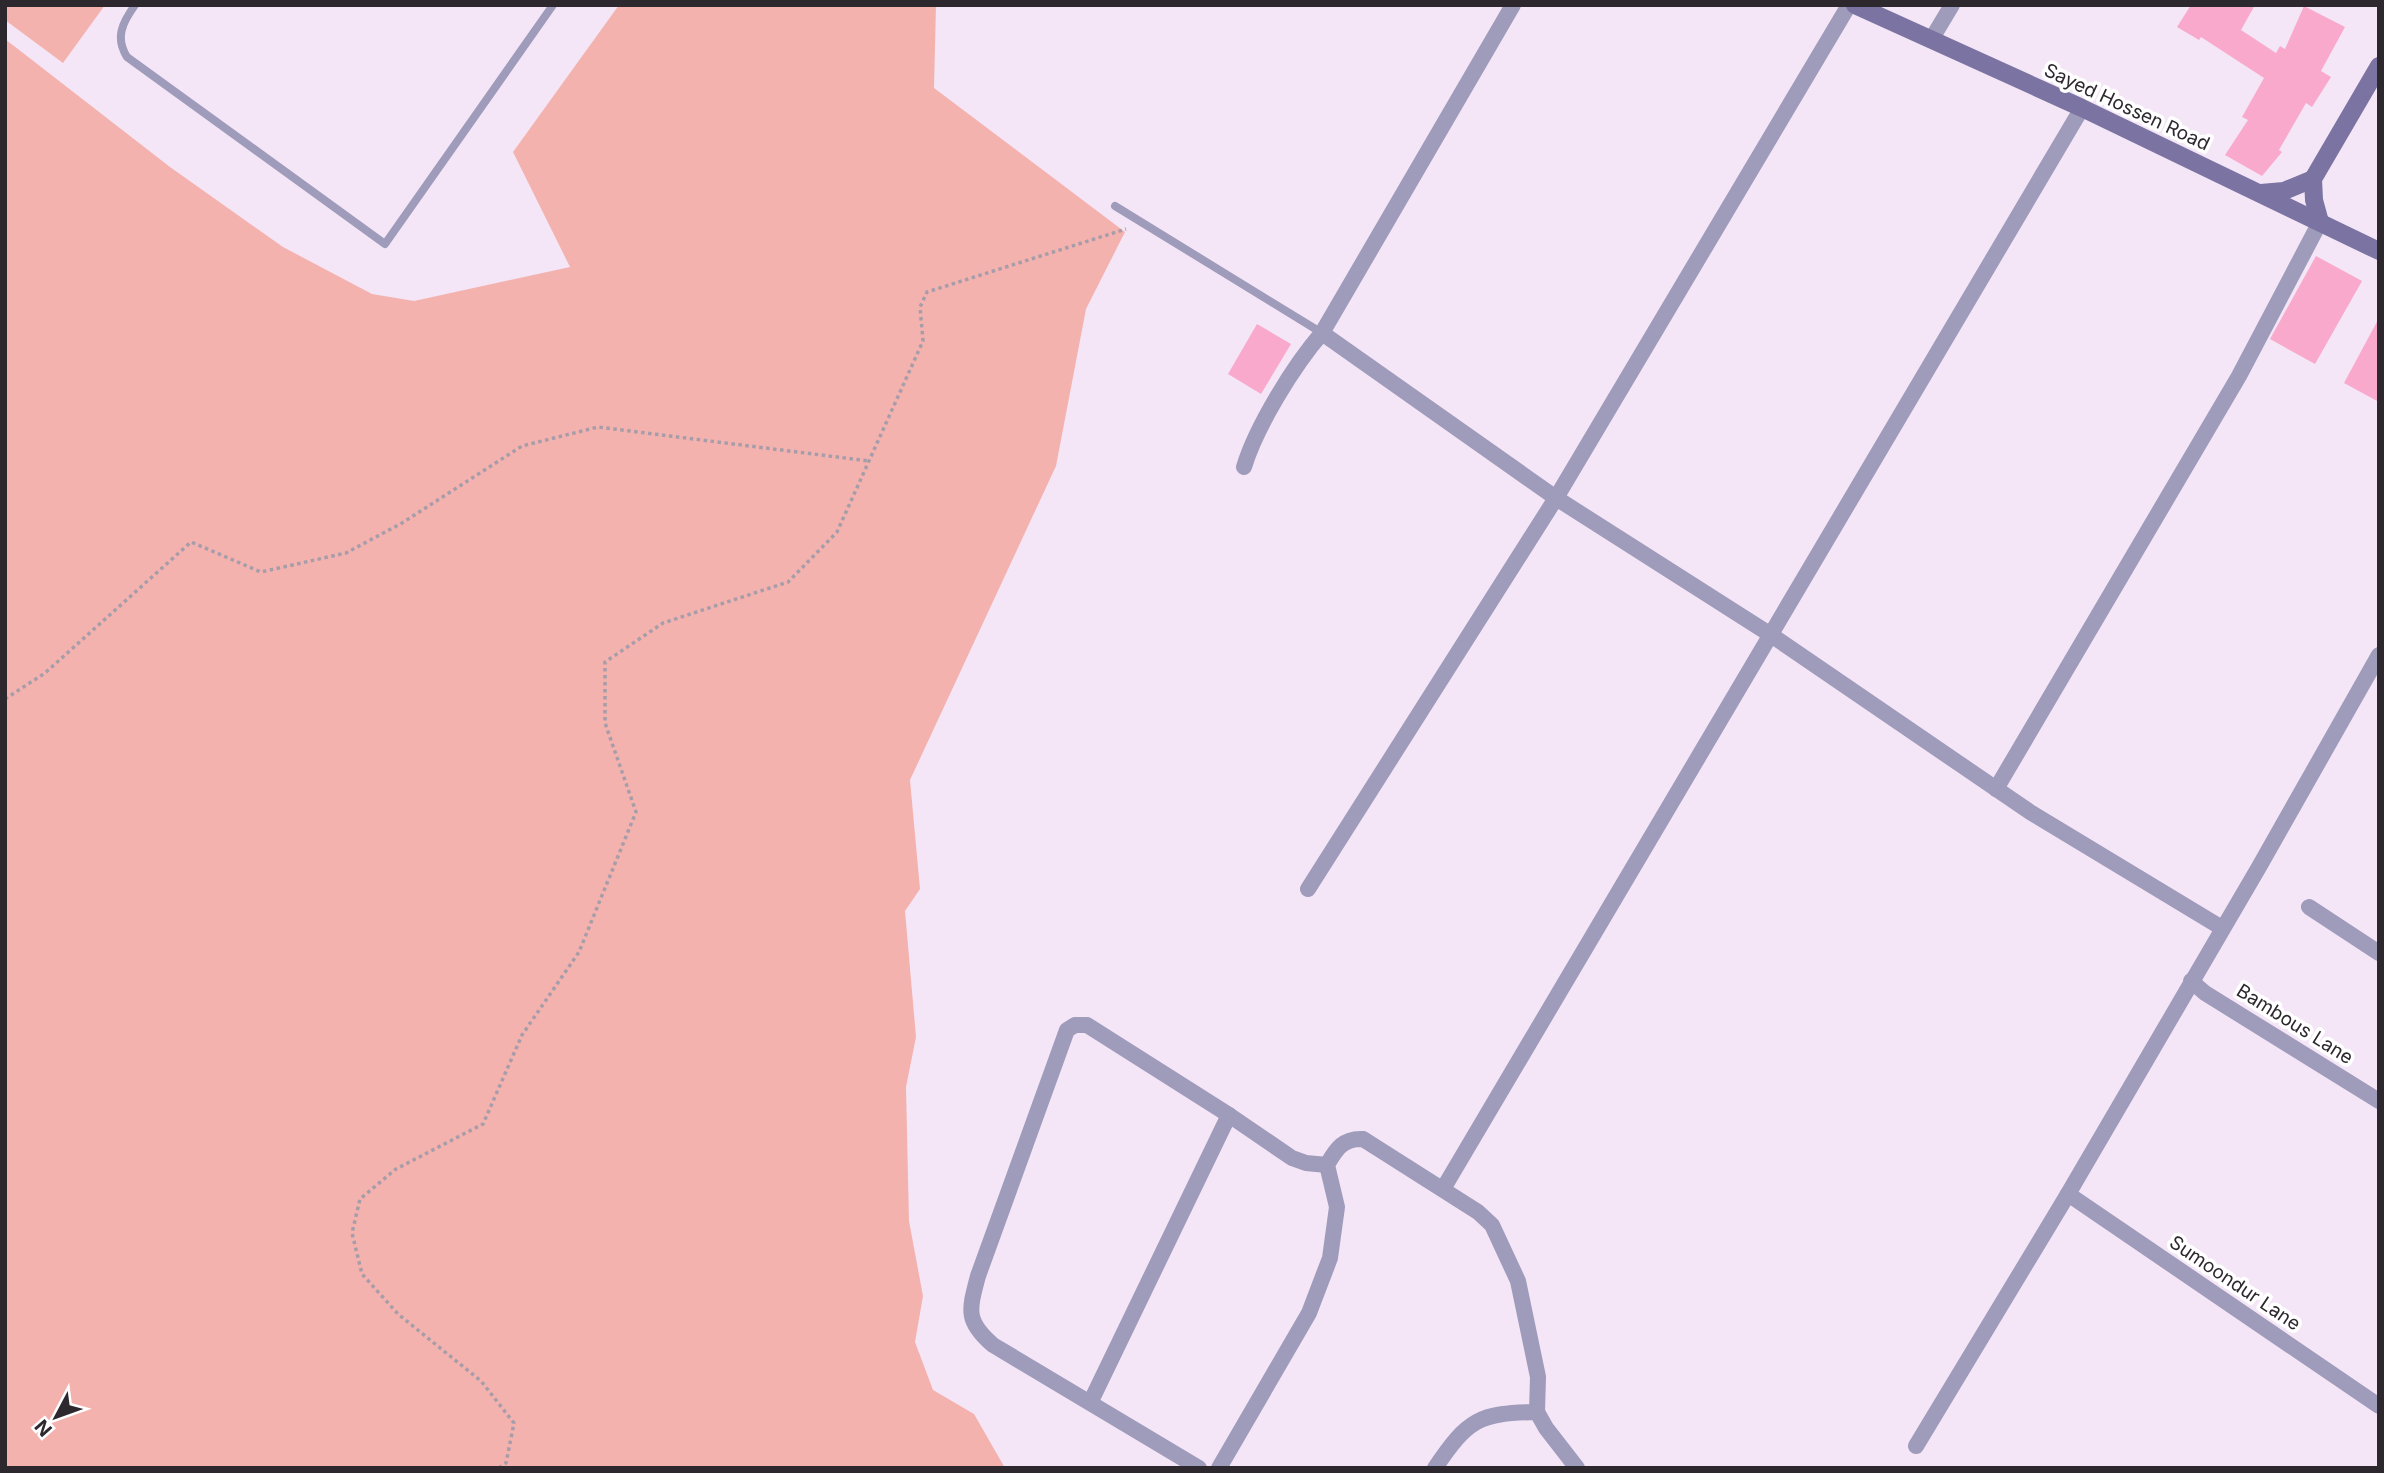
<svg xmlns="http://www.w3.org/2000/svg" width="2384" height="1473" font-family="Inter,sans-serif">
<rect width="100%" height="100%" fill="#f4e6f6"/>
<g fill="#f4b2af">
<polygon points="5,5 105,5 63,63 5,20"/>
<polygon points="619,5 936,5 934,88 1125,232 1086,309 1056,466 910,780 920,889 905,911 916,1037 906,1087 909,1221 923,1296 915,1342 933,1390 974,1414 1005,1468 5,1468 5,39 170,167 283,247 372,294 414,301 570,267 513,152"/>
</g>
<g fill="#f9a9cc">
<polygon points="2191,5 2255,5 2241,30 2276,53 2280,46 2285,49 2304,6 2345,27 2321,71 2331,77 2312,107 2306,103 2279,150 2282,152 2262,176 2225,155 2248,120 2242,117 2264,78 2201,37 2199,40 2177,27"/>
<polygon points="2316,256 2362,281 2315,364 2270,339"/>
<polygon points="2379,318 2379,402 2344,383"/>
<polygon points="1257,324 1291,344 1261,394 1228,374"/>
</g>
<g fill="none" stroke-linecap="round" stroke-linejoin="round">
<g stroke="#a79da9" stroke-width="3.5" stroke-dasharray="3.5 3.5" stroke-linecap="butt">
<polyline points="5,699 45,673 191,542 261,572 346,553 402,523 522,446 598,427 869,461"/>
<polyline points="499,1468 506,1463 514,1423 481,1381 398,1314 362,1274 352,1233 360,1199 396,1169 483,1124 522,1035 579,952 636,812 605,723 605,662 663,623 788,582 837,532 923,341 920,307 927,292 1126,229"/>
</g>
<g stroke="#9f9bbb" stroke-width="8">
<path d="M135,5c-13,18 -20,33 -8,52l258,187 168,-239"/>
<polyline points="1115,206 1322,333"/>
</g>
<g stroke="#9f9bbb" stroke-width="16">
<polyline points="1931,40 1952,5"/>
<polyline points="1322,333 1556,498 1771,635 2030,812 2222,928"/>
<path d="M1244,467c12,-40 50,-102 78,-134l191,-328"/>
<polyline points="1996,789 2239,376 2320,222"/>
<polyline points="1308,889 1556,498 1849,5"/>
<polyline points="2309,907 2379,953"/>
<polyline points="2191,981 2205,993 2379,1101"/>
<polyline points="1443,1189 2082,108"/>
<polyline points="2068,1194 2379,1406"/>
<polyline points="1091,1401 1229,1115"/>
<polyline points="1537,1412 1546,1428 1577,1468"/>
<polyline points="1916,1446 2068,1194 2259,867 2379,655"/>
<path d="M1199,1468l-206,-123c-28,-24 -24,-35 -15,-69l89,-246 8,-5h12l142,90 63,43 14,5 21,2"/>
<path d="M1219,1468l90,-155 21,-55 7,-51 -10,-42c9,-16 16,-27 36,-26l115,73 14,13 26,56 20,96 -1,35"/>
<path d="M1435,1468c33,-49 44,-55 102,-56"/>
</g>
<g stroke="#7b74a2" stroke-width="18">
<polyline points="1855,5 2082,108 2379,251"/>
<polyline points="2261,193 2284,191 2313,179"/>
<polyline points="2320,222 2314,200 2313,179 2379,66"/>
</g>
</g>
<g text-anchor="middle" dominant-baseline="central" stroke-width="7" stroke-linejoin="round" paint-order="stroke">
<g font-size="19" fill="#2d282e" stroke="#fff">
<text transform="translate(2127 107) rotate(25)">Sayed Hossen Road</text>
<text transform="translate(2295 1024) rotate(32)">Bambous Lane</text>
<text transform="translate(2235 1283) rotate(34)">Sumoondur Lane</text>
</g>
</g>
<rect width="2384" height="1473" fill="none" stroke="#2d282e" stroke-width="14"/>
<g transform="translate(56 1417) rotate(229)" stroke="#ffffff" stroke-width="5" paint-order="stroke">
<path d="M0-5L12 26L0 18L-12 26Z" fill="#2d282e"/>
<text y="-10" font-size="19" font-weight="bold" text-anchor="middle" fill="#2d282e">N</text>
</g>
</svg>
